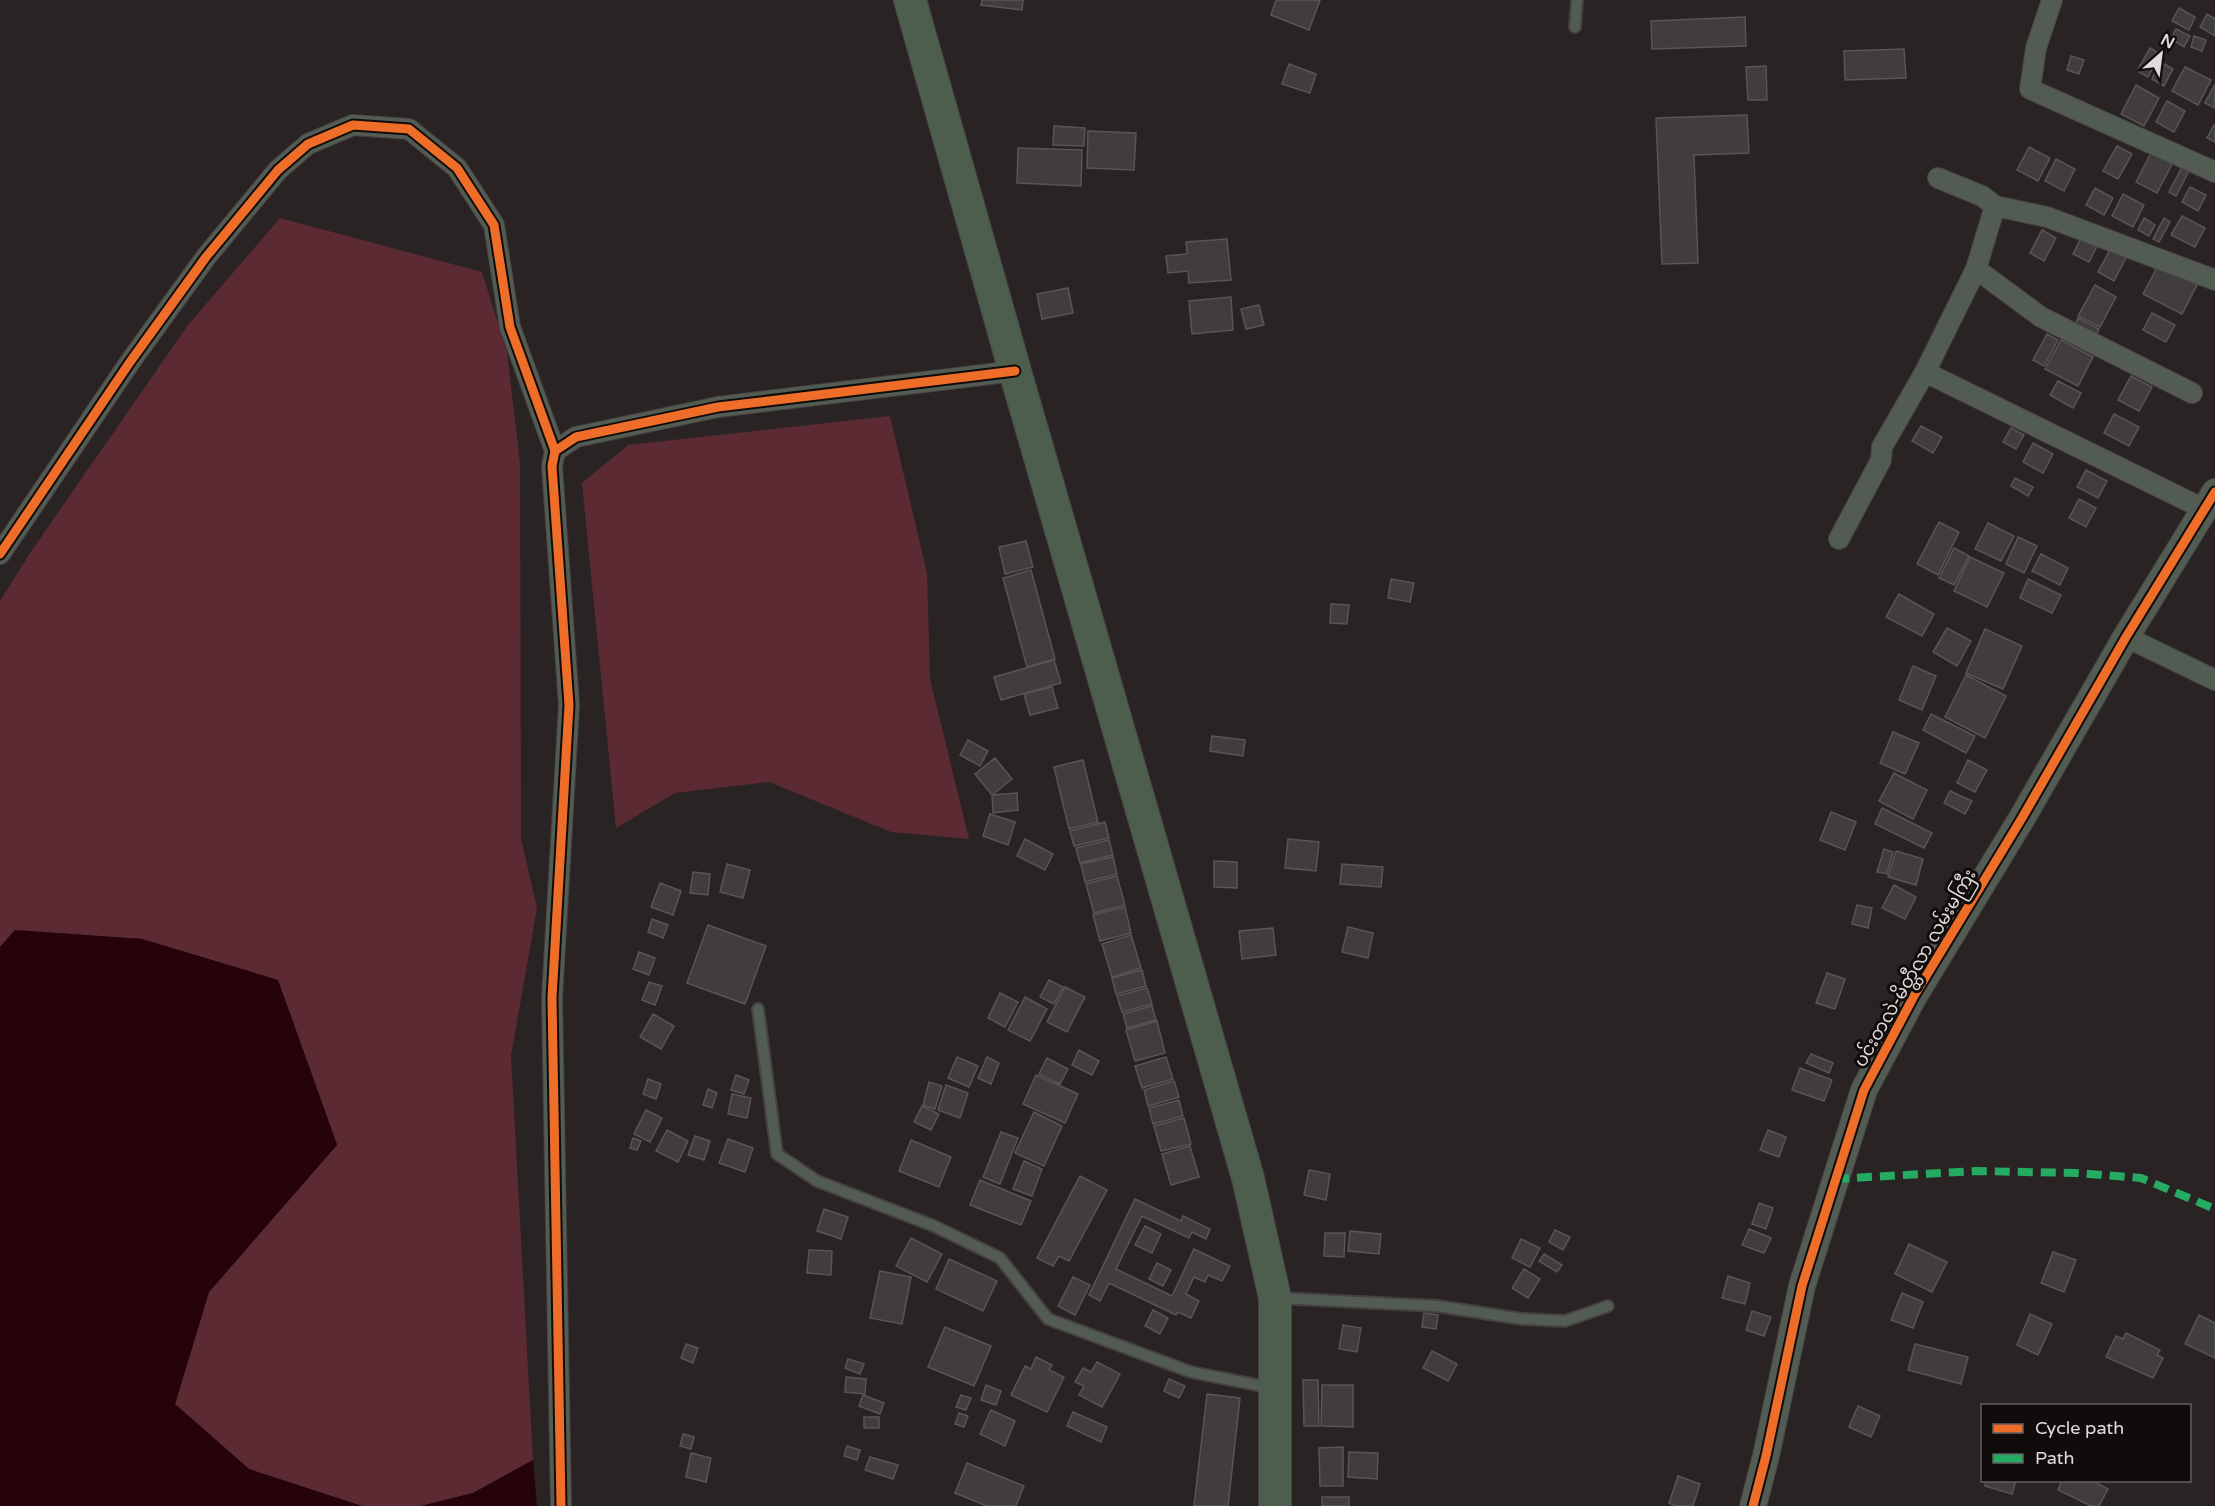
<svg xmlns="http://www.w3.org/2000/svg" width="2215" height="1506" font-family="'Varela Round','Noto Sans Myanmar',sans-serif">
<rect width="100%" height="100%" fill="#292324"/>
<g fill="#5c2a32">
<polygon points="280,218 482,272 507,352 520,463 521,838 537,908 511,1056 533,1460 473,1493 421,1506 362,1506 249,1469 175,1404 209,1292 337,1144 278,980 142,939 15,930 0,947 0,601 32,550 188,325"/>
<polygon points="890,416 927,573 930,679 969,839 891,832 769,782 675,793 616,828 582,483 628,445"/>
</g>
<g fill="#26030a">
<polygon points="15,930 142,939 278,980 337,1145 209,1292 175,1404 249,1469 362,1506 0,1506 0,947"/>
<polygon points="533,1460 537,1506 421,1506 473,1493"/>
</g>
<g fill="#413c3d" stroke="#5a5456" stroke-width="1.5">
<polygon points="982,0 1023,0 1022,10 981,5"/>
<polygon points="1276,0 1320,0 1309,30 1271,15"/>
<polygon points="2179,8 2195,17 2189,30 2172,21"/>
<polygon points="2207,14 2215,19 2215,36 2200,27"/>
<polygon points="1745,17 1746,46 1652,49 1651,21"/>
<polygon points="2176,29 2190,36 2184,47 2171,39"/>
<polygon points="2194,36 2206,40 2202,51 2191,47"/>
<polygon points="2150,48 2160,54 2148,77 2137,71"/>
<polygon points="1904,49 1906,78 1845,80 1844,51"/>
<polygon points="2071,56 2084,60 2079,74 2067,70"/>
<polygon points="2161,62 2173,69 2164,86 2152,79"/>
<polygon points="1289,64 1316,74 1310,93 1282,84"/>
<polygon points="1766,66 1767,100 1748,100 1746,67"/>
<polygon points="2185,67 2211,80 2198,105 2172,91"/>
<polygon points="2215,84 2215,108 2205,103"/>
<polygon points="2136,85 2159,98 2144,126 2121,114"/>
<polygon points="2167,101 2185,111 2174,132 2156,122"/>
<polygon points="1747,115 1749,153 1694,155 1698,263 1662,264 1656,118"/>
<polygon points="2214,125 2215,126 2215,142 2207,138"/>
<polygon points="1054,126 1085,128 1084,146 1053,145"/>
<polygon points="1088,131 1136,133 1134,170 1087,168"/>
<polygon points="2117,146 2132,154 2118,179 2103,171"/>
<polygon points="2029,147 2050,158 2038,181 2017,170"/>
<polygon points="1018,148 1082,150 1081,186 1017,183"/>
<polygon points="2151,153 2172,164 2157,193 2136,182"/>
<polygon points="2056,159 2075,169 2064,191 2045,181"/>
<polygon points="2183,165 2190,169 2176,196 2169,192"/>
<polygon points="2190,187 2206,195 2198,211 2182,202"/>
<polygon points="2095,188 2113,198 2104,215 2086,205"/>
<polygon points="2123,194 2144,205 2133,227 2112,216"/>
<polygon points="2182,216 2205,228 2195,247 2171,235"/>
<polygon points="2144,218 2155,225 2149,236 2138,230"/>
<polygon points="2164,218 2170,222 2159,242 2153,239"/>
<polygon points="2042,230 2056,238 2044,261 2030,253"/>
<polygon points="2081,238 2097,246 2089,262 2073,254"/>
<polygon points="1227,239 1231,280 1189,283 1188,271 1168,273 1166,256 1187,254 1186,242"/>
<polygon points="2112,246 2128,254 2114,281 2098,272"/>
<polygon points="2159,264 2197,285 2182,314 2143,294"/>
<polygon points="2095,285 2116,297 2100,327 2078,316"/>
<polygon points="1068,288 1073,313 1042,319 1037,294"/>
<polygon points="1231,297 1233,330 1192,334 1189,301"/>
<polygon points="1259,305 1264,325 1246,329 1241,309"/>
<polygon points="2152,313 2175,325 2166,342 2143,330"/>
<polygon points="2078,318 2099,329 2093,341 2072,330"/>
<polygon points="2047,334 2058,340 2044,366 2033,360"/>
<polygon points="2061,340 2093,357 2078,386 2045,369"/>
<polygon points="2131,376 2152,387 2139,411 2118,400"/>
<polygon points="2058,381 2081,393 2073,408 2050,395"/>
<polygon points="2114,414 2139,427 2129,446 2104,433"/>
<polygon points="1921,426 1942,437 1933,453 1912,441"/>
<polygon points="2011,428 2024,435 2016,449 2003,442"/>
<polygon points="2033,443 2053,454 2043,473 2023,462"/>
<polygon points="2086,470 2107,481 2098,498 2077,487"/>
<polygon points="2015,478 2033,487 2028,496 2011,486"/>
<polygon points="2079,499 2096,508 2086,527 2069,518"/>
<polygon points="1939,522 1959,532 1938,575 1917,564"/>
<polygon points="1988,523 2014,536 2001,561 1975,549"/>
<polygon points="2018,537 2037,546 2024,573 2006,564"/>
<polygon points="1026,541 1033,567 1005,574 999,547"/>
<polygon points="1954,548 1969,556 1954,585 1939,578"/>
<polygon points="2041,554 2068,568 2060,585 2032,571"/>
<polygon points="1970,557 2004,573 1987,607 1954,591"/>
<polygon points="1031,570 1055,659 1027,667 1003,578"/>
<polygon points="1391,579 1414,583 1410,602 1388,598"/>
<polygon points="2028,579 2061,595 2052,613 2020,598"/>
<polygon points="1899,594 1934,614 1922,636 1886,617"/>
<polygon points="1331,604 1349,605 1347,624 1330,623"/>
<polygon points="1947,628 1971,641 1957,666 1933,652"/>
<polygon points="1985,629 2022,646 2003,689 1966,673"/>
<polygon points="1054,660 1061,683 1001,700 994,677"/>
<polygon points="1913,666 1936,676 1922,710 1899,700"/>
<polygon points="1966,675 2006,696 1985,738 1945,717"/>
<polygon points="1052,687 1058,708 1030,715 1024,694"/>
<polygon points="1931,714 1975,736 1966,753 1923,730"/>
<polygon points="1893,732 1919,743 1905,774 1880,763"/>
<polygon points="1212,736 1245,740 1243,756 1210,751"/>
<polygon points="968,740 988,751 980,766 960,755"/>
<polygon points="995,758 1012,779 992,795 975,774"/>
<polygon points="1083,760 1098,822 1069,829 1054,767"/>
<polygon points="1968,760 1987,770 1975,792 1957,783"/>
<polygon points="1894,773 1927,790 1913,819 1879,801"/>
<polygon points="1950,791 1972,801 1965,814 1944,803"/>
<polygon points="1017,793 1018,810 993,813 992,795"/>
<polygon points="1882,808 1932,833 1924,848 1875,824"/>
<polygon points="1831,812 1856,822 1845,850 1820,840"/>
<polygon points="990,814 1015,822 1008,845 983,836"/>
<polygon points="1105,822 1109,838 1074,846 1070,831"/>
<polygon points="1025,839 1053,854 1045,870 1017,856"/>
<polygon points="1288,839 1319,842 1316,871 1285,868"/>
<polygon points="1109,840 1113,855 1080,863 1076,848"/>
<polygon points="1884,849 1893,852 1887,874 1877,872"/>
<polygon points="1896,851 1923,859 1916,885 1888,877"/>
<polygon points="1113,857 1117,874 1085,882 1081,864"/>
<polygon points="1214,861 1237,862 1237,888 1214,887"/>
<polygon points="727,864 750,870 743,898 720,892"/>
<polygon points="1342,864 1383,867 1381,887 1340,884"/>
<polygon points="693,872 710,874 708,895 690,893"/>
<polygon points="1117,876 1125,905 1094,913 1086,884"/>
<polygon points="660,883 681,891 673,915 651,907"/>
<polygon points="1894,885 1916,897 1905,919 1882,908"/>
<polygon points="1857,905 1872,908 1868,928 1852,924"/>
<polygon points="1125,907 1131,933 1100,941 1093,915"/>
<polygon points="652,919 668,925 663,938 648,932"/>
<polygon points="708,925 766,946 745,1004 687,983"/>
<polygon points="1348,927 1373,933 1368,958 1342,952"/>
<polygon points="1273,928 1276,955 1242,959 1239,931"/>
<polygon points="1131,935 1141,968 1112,977 1102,944"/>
<polygon points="639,952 655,958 649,975 633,969"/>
<polygon points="1142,970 1146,986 1116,994 1112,978"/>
<polygon points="1827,973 1845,979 1835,1009 1816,1003"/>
<polygon points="1049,980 1063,987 1054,1004 1040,997"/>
<polygon points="649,982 662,986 655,1005 642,1000"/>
<polygon points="1065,987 1085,997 1067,1032 1047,1022"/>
<polygon points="1147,988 1152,1004 1122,1012 1117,996"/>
<polygon points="1000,993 1018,1002 1005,1027 988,1018"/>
<polygon points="1025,997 1047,1009 1030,1041 1008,1030"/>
<polygon points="1152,1006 1156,1020 1127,1028 1123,1014"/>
<polygon points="653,1014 674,1026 661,1049 640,1037"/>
<polygon points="1157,1021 1165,1053 1135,1061 1126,1030"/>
<polygon points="1079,1050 1099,1061 1092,1075 1072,1065"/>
<polygon points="1811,1054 1833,1063 1829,1073 1806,1063"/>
<polygon points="957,1057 978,1066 969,1087 948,1078"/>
<polygon points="987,1057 999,1063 991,1084 978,1078"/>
<polygon points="1166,1057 1173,1079 1142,1088 1135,1066"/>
<polygon points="1047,1058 1068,1069 1060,1084 1039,1074"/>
<polygon points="1800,1068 1832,1080 1824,1101 1792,1090"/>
<polygon points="736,1075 749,1080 744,1094 731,1090"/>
<polygon points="1036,1075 1078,1094 1065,1123 1023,1104"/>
<polygon points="648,1079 661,1084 656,1099 643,1094"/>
<polygon points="1174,1081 1179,1097 1148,1106 1144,1090"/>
<polygon points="929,1082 942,1086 935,1109 923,1105"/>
<polygon points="946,1085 968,1093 960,1118 938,1110"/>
<polygon points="708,1089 717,1093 712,1108 703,1105"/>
<polygon points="732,1094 751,1098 747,1118 728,1114"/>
<polygon points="1179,1100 1183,1116 1153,1124 1149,1108"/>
<polygon points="922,1106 939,1114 931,1130 914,1122"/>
<polygon points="646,1110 662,1118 650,1142 634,1134"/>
<polygon points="1034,1112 1062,1126 1044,1166 1015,1153"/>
<polygon points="1184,1118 1191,1144 1161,1151 1154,1126"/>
<polygon points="667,1130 688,1141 678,1162 656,1151"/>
<polygon points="1768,1130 1786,1137 1779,1157 1760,1150"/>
<polygon points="1001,1132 1018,1138 1000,1184 983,1177"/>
<polygon points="695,1136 710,1141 704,1160 688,1155"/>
<polygon points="633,1138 641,1141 637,1150 630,1148"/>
<polygon points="728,1139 753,1148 745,1172 719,1163"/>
<polygon points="911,1140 951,1157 939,1187 899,1171"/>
<polygon points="1190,1146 1199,1177 1171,1185 1162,1154"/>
<polygon points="1024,1161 1042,1169 1032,1196 1013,1189"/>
<polygon points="1309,1170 1330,1174 1326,1200 1304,1195"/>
<polygon points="1080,1176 1107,1190 1069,1261 1059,1256 1053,1266 1037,1258"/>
<polygon points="980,1180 1031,1201 1021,1225 970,1205"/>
<polygon points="1135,1199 1181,1221 1183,1216 1210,1229 1206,1239 1192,1232 1189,1238 1142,1216 1116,1269 1172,1296 1194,1249 1230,1266 1222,1281 1208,1275 1205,1282 1194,1277 1186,1294 1199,1301 1191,1318 1178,1312 1176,1315 1109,1283 1100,1301 1089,1295"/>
<polygon points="1759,1203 1773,1208 1766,1229 1752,1224"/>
<polygon points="824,1209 848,1217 841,1239 817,1231"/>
<polygon points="1145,1226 1161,1234 1152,1253 1135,1245"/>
<polygon points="1749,1229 1771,1238 1764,1253 1742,1245"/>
<polygon points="1555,1230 1570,1237 1563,1250 1549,1242"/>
<polygon points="1350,1231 1381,1234 1379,1254 1348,1251"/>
<polygon points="1325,1233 1345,1233 1344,1257 1324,1256"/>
<polygon points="911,1238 942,1254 927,1282 896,1266"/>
<polygon points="1521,1239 1540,1248 1530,1267 1512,1258"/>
<polygon points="1909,1244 1947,1262 1932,1292 1895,1274"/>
<polygon points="809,1250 832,1251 831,1275 807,1273"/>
<polygon points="2053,1252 2076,1260 2064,1292 2041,1283"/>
<polygon points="1544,1254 1562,1265 1557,1272 1539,1261"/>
<polygon points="949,1259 997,1281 983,1311 936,1289"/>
<polygon points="1157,1263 1171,1270 1163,1286 1149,1279"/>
<polygon points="1524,1269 1540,1279 1528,1298 1512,1288"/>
<polygon points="880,1271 911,1277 902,1324 870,1318"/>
<polygon points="1728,1276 1750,1283 1745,1304 1722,1298"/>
<polygon points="1073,1277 1090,1285 1075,1315 1058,1306"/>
<polygon points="1902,1293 1923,1302 1913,1328 1891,1320"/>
<polygon points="1153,1310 1168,1318 1160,1334 1145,1326"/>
<polygon points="1752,1311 1771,1317 1764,1336 1746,1330"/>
<polygon points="1424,1313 1438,1315 1436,1329 1422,1327"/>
<polygon points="2030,1314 2052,1324 2038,1355 2017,1345"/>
<polygon points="2199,1315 2215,1323 2215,1358 2185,1344"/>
<polygon points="1343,1325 1361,1328 1357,1352 1339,1349"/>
<polygon points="945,1327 991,1346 974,1386 928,1367"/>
<polygon points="2126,1333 2160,1350 2157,1355 2163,1358 2153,1378 2106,1357 2116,1336 2123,1339"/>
<polygon points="686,1344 698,1348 693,1363 681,1358"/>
<polygon points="1915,1344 1968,1357 1961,1384 1908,1370"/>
<polygon points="1432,1351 1457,1364 1448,1381 1423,1368"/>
<polygon points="1036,1357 1052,1365 1049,1370 1064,1377 1047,1412 1011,1395 1025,1366 1031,1369"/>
<polygon points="848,1359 864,1364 860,1374 845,1368"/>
<polygon points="1097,1362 1120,1374 1102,1407 1079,1395 1084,1386 1075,1382 1083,1368 1091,1372"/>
<polygon points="846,1377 866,1379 865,1394 845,1392"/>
<polygon points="1169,1379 1185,1386 1179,1398 1164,1391"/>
<polygon points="1303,1380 1318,1380 1319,1426 1304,1426"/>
<polygon points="986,1385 1001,1391 996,1405 981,1400"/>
<polygon points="1322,1385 1353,1385 1353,1427 1321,1426"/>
<polygon points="1207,1394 1240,1398 1228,1506 1194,1506"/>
<polygon points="863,1395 884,1403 880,1414 859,1406"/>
<polygon points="961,1395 971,1398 966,1410 956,1407"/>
<polygon points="1858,1406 1880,1416 1871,1437 1849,1427"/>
<polygon points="991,1410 1015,1421 1005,1446 980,1434"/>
<polygon points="1073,1412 1107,1427 1101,1442 1067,1426"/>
<polygon points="959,1413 968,1416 964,1427 955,1424"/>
<rect x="864" y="1417" width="15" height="11"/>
<polygon points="683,1434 694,1437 691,1449 680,1446"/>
<polygon points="847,1446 860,1450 857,1460 844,1456"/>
<polygon points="1343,1447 1343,1486 1320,1486 1319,1448"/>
<polygon points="1349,1452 1378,1453 1377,1479 1348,1477"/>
<polygon points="691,1453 711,1458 706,1482 686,1477"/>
<polygon points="870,1457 898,1465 893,1479 865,1470"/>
<polygon points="967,1463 1024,1486 1016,1506 987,1506 955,1493"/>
<polygon points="1678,1476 1700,1484 1693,1506 1676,1506 1669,1503"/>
<polygon points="1986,1480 2016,1480 2012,1494 1985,1486"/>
<polygon points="2062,1480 2091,1480 2108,1489 2099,1506 2091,1506 2058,1490"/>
<rect x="1322" y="1497" width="27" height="9"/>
</g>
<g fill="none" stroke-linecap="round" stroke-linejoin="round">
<g stroke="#464142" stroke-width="14">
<g id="service">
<polyline points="1575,27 1577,0"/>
<polyline points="758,1009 777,1154 817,1181 934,1226 1000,1258 1048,1319 1191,1372 1272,1388"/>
<polyline points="1278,1298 1437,1306 1522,1319 1565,1321 1608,1306"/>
</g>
</g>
<g stroke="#464142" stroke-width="22">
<g id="minor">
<polyline points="2052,0 2036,48 2030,89 2215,172"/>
<polyline points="1938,178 1982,196 1995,206 2047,217 2215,280"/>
<polyline points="1976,269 2041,317 2192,393"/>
<polyline points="1925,372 2204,509"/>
<polyline points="1839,539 1881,460 1882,447 1925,372 1976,269 1995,206"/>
<polyline points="0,554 130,362 206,257 278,170 308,144 353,125 409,129 457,168 494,225 510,327 555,451"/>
<polyline points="2126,637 2215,680"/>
<polyline points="561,1506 552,998 569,705 552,466 555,451 576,437 718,407 1015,371"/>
</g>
</g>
<g stroke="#464142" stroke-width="28">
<polyline id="tertiary" points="1753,1506 1766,1456 1802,1286 1864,1090 1914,996 2022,818 2126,637 2215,492"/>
</g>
<g stroke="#464142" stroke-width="34">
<polyline id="primary" points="910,0 1015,371 1248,1178 1275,1298 1275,1506"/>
</g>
<use href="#service" stroke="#535c52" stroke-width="10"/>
<use href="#minor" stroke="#535c52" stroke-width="20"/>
<use href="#tertiary" stroke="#535c52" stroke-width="26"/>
<use href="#primary" stroke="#4d5e4e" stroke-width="32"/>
<polyline stroke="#26ab63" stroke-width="8" stroke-dasharray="15 8" stroke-linecap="butt" points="1834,1179 1976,1171 2076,1173 2141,1178 2215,1209"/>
<g stroke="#100c0c" stroke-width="13">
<g id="cycleway">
<polyline points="0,554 130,362 206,257 278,170 308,144 353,125 409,129 457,168 494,225 510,327 555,451"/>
<polyline points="561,1506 552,998 569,705 552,466 555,451 576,437 718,407 1015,371"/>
<polyline points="1753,1506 1766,1456 1802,1286 1864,1090 1914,996 2022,818 2126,637 2215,492"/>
</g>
</g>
<use href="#cycleway" stroke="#ee6e29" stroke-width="9"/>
</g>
<g text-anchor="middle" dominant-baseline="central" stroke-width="6" stroke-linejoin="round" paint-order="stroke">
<g font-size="18" fill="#e1dada" stroke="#100c0c">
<text transform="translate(1915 968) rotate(-60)">ပင်းတလဲ-မိတ္ထီလာ လမ်းမကြီး</text>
</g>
</g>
<rect x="1981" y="1404" width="210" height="78" fill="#100c0c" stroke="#645e5e" stroke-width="1.5"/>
<rect x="1993" y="1424" width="30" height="9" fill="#ee6e29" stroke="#645e5e" stroke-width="1.5"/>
<text x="2035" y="1434" font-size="18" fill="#e1dada">Cycle path</text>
<rect x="1993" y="1454" width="30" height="9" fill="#26ab63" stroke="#645e5e" stroke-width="1.5"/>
<text x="2035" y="1464" font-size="18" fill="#e1dada">Path</text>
<g transform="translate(2161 54) rotate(28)" stroke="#100c0c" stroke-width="4.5" paint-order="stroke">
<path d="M0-4.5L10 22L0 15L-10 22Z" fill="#e1dada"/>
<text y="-9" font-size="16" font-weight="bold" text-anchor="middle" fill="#e1dada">N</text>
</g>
</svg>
